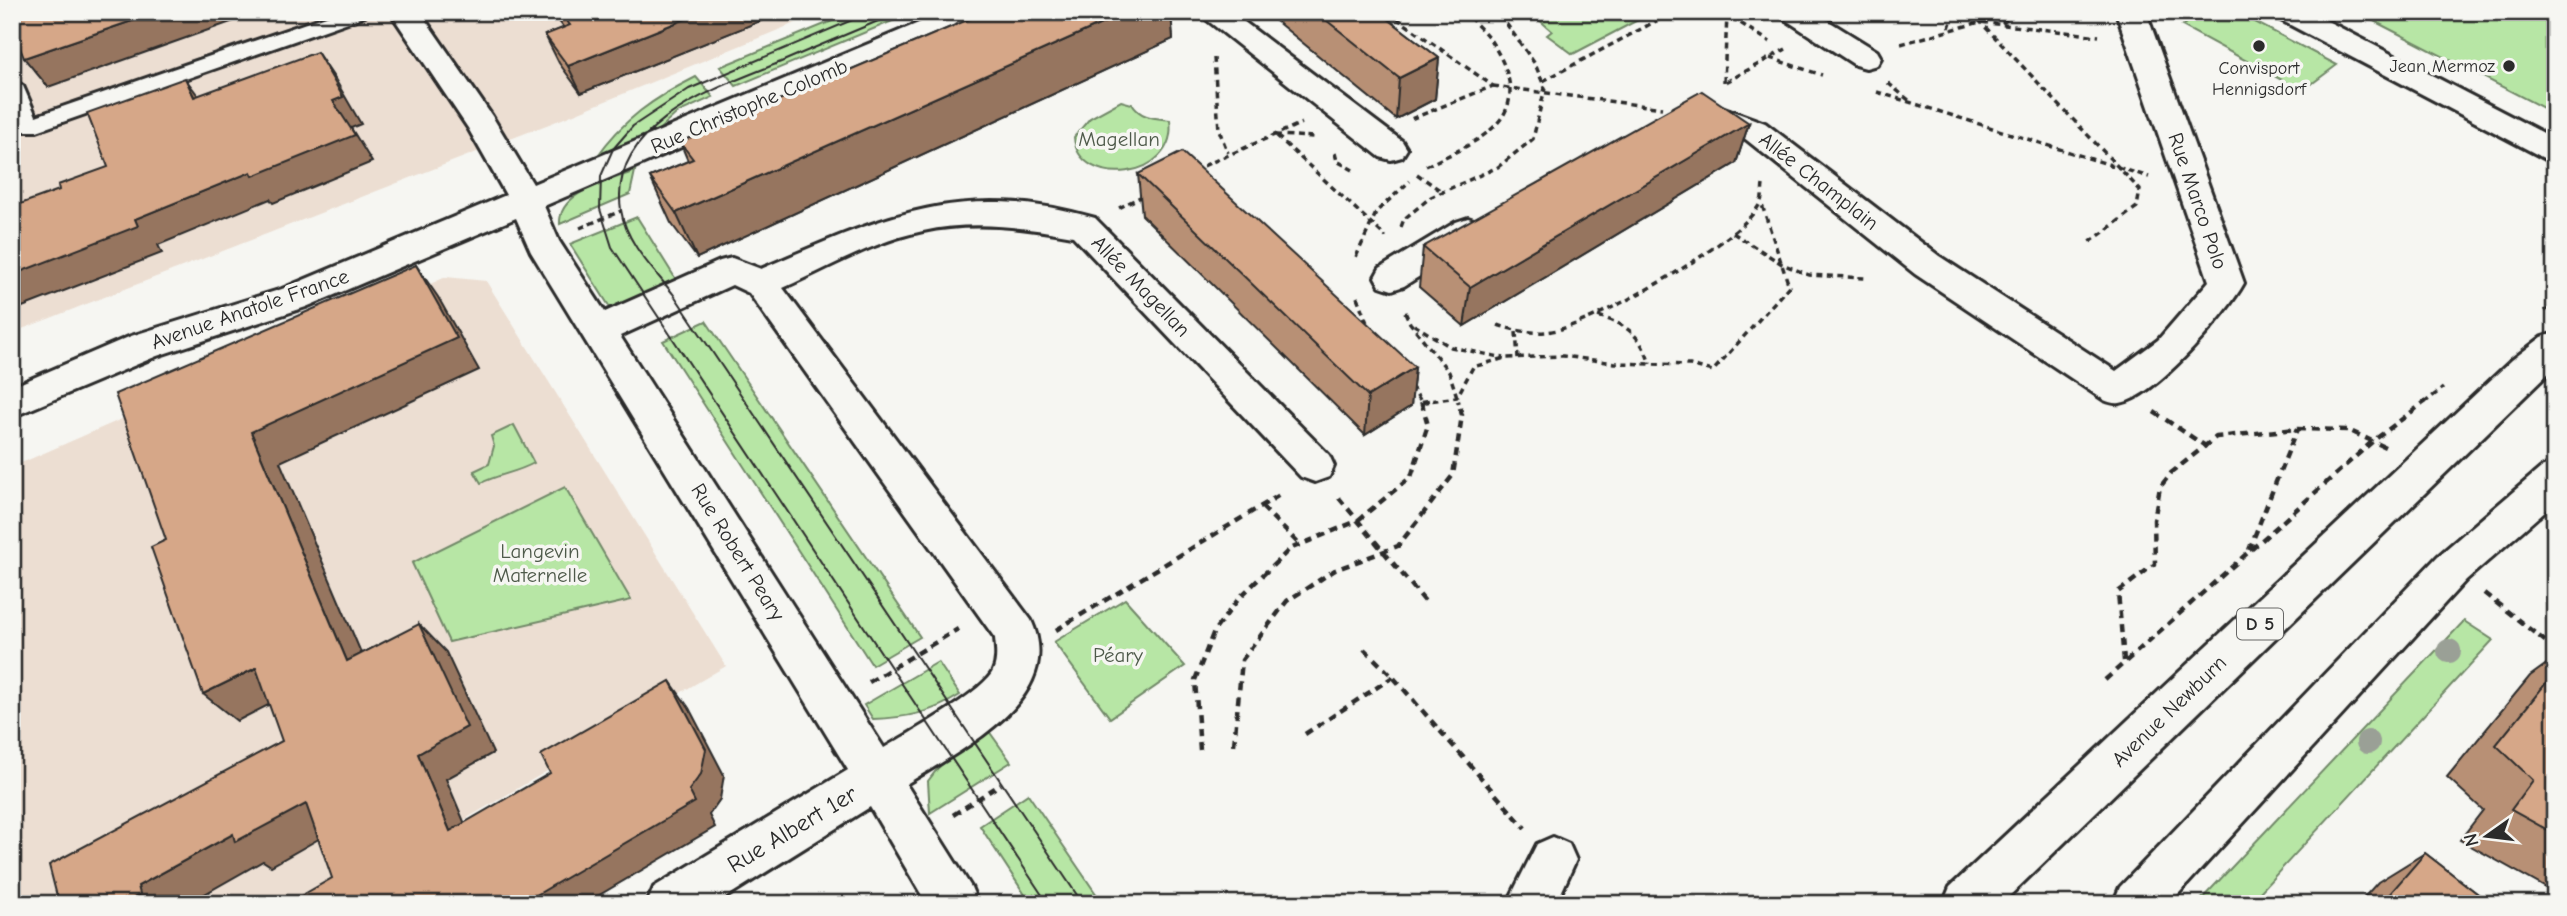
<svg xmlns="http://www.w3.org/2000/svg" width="2567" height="916" font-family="'Comic Neue',sans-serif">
<rect width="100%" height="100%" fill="#f6f6f2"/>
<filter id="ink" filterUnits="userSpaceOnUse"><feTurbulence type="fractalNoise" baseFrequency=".0143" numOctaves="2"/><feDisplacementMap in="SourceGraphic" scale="14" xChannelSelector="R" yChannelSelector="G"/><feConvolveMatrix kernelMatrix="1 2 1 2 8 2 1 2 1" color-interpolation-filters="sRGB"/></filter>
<g filter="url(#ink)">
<g fill="#ecded2">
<polygon points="12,12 822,12 562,119 12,333"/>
<polygon points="446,277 486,281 726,666 389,864 316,904 12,904 12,467"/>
</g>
<g fill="#b7e6a5" stroke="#718868" stroke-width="2">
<polygon points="854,12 914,12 736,86 720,67"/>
<polygon points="1530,12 1653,12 1573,54 1547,35 1552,31"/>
<polygon points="2202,12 2236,12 2337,65 2302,91 2182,26"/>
<polygon points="2380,12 2555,12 2555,114 2370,19"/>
<path d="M696,77l17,20 -36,16 -24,22 -57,23c27,-39 58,-60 100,-81z"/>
<path d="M1121,101l11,3c8,14 23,14 38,16 9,61 -93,70 -96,17l16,-19z"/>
<path d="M635,171l-5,23 -70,30c-2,-33 51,-43 75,-53z"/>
<polygon points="637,217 677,281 611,309 570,244"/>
<polygon points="706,321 920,637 872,665 663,341"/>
<path d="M514,425l20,38c-18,10 -35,11 -53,20l-7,-12 15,-7 5,-18 -3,-10z"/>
<polygon points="565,487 631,600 449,642 412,563"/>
<polygon points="1125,599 1185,666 1110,718 1054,642"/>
<polygon points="2464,621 2493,640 2249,904 2197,904"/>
<path d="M938,662l22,33c-28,18 -55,23 -87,24l-9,-14z"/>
<polygon points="986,727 1011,762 930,813 928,781 938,768"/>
<polygon points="1028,794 1103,904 1031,904 980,826"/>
</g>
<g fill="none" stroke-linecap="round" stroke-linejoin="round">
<g stroke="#2b2b2b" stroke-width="6">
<polygon id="lane" points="338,12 368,12 365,16 37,131 21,131 12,112 12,79 23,86 36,116"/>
</g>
<g stroke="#2b2b2b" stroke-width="6">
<g id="street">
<path d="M390,12h30l72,104 41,68 412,-172h41l-5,6 -437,188 15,35 46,71 115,-51 12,-3 29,11c120,-52 201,-90 334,-51l234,237 5,11 -5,11 -14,5 -14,-5 -228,-241c-50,-9 -100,-16 -150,-5 -49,10 -95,37 -140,57l248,332c37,79 -71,130 -125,164l65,103 7,17h-51l-57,-97 -155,97h-68l7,-17 194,-117 -317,-518 -15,-34 -210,89 -149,49 -145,61v-30l119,-51 151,-47 224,-94 -38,-67zM732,285l17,8 246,345c1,11 3,22 -2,33 -10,21 -86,64 -109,77l-264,-412z"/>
<polygon points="1197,12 1231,12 1402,141 1407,149 1402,157 1391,160 1380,157"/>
<polygon points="1778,12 1814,12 1877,51 1881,58 1877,65 1866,68 1855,65 1783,18"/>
<path d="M2116,12h30l98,271c-17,31 -89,115 -124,120 -6,1 -11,-1 -16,-3l-189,-126 -172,-137 -28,-11 -28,-3 -5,-7 5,-7 32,-3 46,17 174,133 177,115 42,-31 51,-59z"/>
<polygon points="2272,12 2310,12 2555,139 2555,164 2277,18"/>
<polygon points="1468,218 1480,222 1485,230 1480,238 1404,286 1392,290 1380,286 1375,277 1380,268 1456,222"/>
<polygon points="1553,837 1569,844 1576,860 1556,904 1507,904 1537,844"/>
</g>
</g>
<g stroke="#2b2b2b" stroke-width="6">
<g id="primary">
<polygon points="2555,333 2555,367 2001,904 1943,904 1950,887 2512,360 2542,337"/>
<polygon points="2555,463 2555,502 2466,580 2169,904 2113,904 2120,887 2438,556 2541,468"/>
</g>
</g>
<g stroke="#2b2b2b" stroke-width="3.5" stroke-dasharray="6 4.5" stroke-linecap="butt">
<polyline points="1388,12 1493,86 1411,119"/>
<polyline points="1723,12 1770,42"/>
<polyline points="1971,12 2140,190 2137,207 2089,243"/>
<polyline points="2002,23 2019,12"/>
<polyline points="1949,28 1954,12"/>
<polyline points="1901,44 1980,22 2099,36"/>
<polyline points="1214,58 1219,130 1228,153"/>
<polyline points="1770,58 1822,75"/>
<polyline points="1543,81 1673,12"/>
<polyline points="1724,82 1727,15"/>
<polyline points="1726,82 1786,49"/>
<polyline points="1888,83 1911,102"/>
<polyline points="1493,86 1662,108"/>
<polyline points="1877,92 2149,177"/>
<polyline points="1275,135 1314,137"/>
<polyline points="1277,136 1386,237"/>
<polyline points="1335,153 1337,161 1353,170"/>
<path d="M1426,166c62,-29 113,-51 65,-125 -7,-11 -18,-18 -25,-29"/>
<polyline points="1194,170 1302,123"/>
<polyline points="1417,174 1444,193"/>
<polyline points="1119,208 1146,194"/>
<polyline points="1401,227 1404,219 1431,197 1498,167 1533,139 1545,88 1535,64 1498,12"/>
<polyline points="580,228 621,211"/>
<polyline points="1733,233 1782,264 1809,275 1865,278"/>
<polyline points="1356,257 1377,211 1410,181"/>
<polyline points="1357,297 1369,328"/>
<polyline points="2545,311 2555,303"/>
<polyline points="1405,312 1410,323 1449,372 1459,403"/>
<path d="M1598,316c29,9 42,18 52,48"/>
<polyline points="1414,325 1451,347 1504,358"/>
<path d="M1498,325c19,7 43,10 63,4 41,-11 185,-89 200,-128 2,-4 1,-11 2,-16"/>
<polyline points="1516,332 1518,358"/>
<polyline points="1411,386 1422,403"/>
<polyline points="1422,402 1457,397 1473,367 1505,358 1563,356 1615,363 1690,365 1713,371 1789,286 1761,202"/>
<polyline points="2424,403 2443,388"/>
</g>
<g stroke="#2b2b2b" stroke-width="4.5" stroke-dasharray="8 6" stroke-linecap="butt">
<polyline points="1422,402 1429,401"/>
<polyline points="2154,412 2207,447"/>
<polyline points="1339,498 1428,605"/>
<polyline points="1262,507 1300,545"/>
<polyline points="2249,550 2297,429"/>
<polyline points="2484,593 2555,649"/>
<polyline points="1056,630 1283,493"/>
<polyline points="1364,649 1393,677 1525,828"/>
<polyline points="2124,661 2118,592 2155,564 2154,520 2160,487 2171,473 2216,437 2297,429 2348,430 2385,447"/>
<polyline points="2105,680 2373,441 2426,401"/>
<polyline points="869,682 958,629"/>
<polyline points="1305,734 1393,677"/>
<polyline points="1234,745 1242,660 1287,601 1335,570 1398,546 1453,475 1462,415 1458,401"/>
<polyline points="1200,750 1195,680 1214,631 1240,597 1290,549 1357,521 1411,477 1428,425 1421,401"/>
<polyline points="953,815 1001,784"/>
</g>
<use href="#lane" fill="#f6f6f2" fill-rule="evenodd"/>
<use href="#street" fill="#f6f6f2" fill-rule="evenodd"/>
<use href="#primary" fill="#f6f6f2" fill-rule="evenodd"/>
<g stroke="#2b2b2b" stroke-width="2">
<polyline points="871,12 689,89 633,126 613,149 601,176 600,209 612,247 1048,904"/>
<path d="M899,12c-39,17 -79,33 -118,50 -62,25 -173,61 -160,148 5,33 33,60 53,85l409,609"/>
</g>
</g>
<g fill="#9aa096">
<circle cx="2449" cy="651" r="12"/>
<circle cx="2368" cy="742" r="12"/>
</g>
<g fill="#b89075" stroke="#2b2b2b" stroke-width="2">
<polygon points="552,12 779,12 780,13 581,93 559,63 545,35 564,28"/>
<polygon points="986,12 1171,12 1173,39 697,258 671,223 650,177 688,161 680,142"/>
<polygon points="1265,12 1379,12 1439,58 1435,99 1396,119"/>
<polygon points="1749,123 1736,163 1464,326 1419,287 1423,247"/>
<polygon points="1138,174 1415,367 1411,406 1365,435 1142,215"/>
<polygon points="2555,658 2555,893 2460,840 2483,810 2447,777 2530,676"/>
<polygon points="2425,853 2491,904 2358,904 2378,882"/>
</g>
<g fill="#96755f" stroke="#2b2b2b" stroke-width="2">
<polygon points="158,12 259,12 48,87 24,58"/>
<polygon points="703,12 780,13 581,93 568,66"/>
<polygon points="1128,12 1171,12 1173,39 697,258 676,213"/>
<polygon points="317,52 335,79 361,124 351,128 372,162 273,203 270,199 158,245 162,253 12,311 12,275 135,219 251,172 333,101"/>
<polygon points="1439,58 1435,99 1396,119 1399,78"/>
<polygon points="185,78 205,105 194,97"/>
<polygon points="1749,123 1736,163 1464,326 1470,287"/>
<polygon points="416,265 438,297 479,370 280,462 376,688 347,661 251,432"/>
<polygon points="1415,367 1411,406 1365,435 1368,396"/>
<polygon points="419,624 446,652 493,753 446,779 478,855 450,831 418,754"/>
<polygon points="256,668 288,695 237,721 203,694"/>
<polygon points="670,681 689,708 724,775 720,799 709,815 715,827 584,904 521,904 689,790"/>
<polygon points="306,804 338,828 271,866 263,861 187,904 123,904 138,886 233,834"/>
</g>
<g fill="#d6a788" stroke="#2b2b2b" stroke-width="2">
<polygon points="15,12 158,12 24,58 12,28 12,13"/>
<polygon points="560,12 703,12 568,66 545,35 570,25"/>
<polygon points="986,12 1128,12 676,213 650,177 693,159 680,142"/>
<polygon points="1316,12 1379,12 1439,58 1399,78"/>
<polygon points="317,52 343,97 333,101 355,135 253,176 251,172 135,219 138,226 12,275 12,207 59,190 58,185 108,167 87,113 185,78 194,97"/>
<polygon points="1702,91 1749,123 1470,287 1423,247"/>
<polygon points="1182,152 1415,367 1368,396 1138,174"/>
<polygon points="416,265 457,338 251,432 347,661 419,624 467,727 418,754 450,831 550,773 541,755 670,681 706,749 701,774 689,790 695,802 521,904 287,904 332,878 306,804 235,842 233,834 138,886 140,894 123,904 59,904 49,865 282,741 256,668 203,694 151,547 166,540 115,394"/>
<polygon points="2555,672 2555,834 2511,810 2533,780 2496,745"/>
<polygon points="2425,853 2491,904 2381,904"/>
<polygon points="789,895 794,904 775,904"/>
</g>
</g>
<g fill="#2b2b2b" stroke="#f6f6f2" stroke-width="2.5">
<circle cx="2259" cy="46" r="7"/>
<circle cx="2509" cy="66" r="7"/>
</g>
<g text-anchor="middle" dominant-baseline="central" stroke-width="7" stroke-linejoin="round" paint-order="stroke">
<g font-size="18" fill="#2b2b2b" stroke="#f6f6f2" text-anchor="end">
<text x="2495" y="66">Jean Mermoz</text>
<text x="2259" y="68" text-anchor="middle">Convisport<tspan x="2259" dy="21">Hennigsdorf</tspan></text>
</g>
<rect fill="#f6f6f2" stroke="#686867" stroke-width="2" x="2237" y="608.5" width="46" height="31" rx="5"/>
<g font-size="19" font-weight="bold" fill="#2b2b2b">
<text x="2260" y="624">D 5</text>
</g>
<g font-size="21" fill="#2b2b2b" stroke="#f6f6f2">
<text transform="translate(749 106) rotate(-23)">Rue Christophe Colomb</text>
<text transform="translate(1819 181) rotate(38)">Allée Champlain</text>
<text transform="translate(2198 201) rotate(71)">Rue Marco Polo</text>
<text transform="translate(1141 286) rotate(46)">Allée Magellan</text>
<text transform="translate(250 309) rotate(-19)">Avenue Anatole France</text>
<text transform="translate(738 552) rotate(58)">Rue Robert Peary</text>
<text transform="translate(2169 711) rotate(-44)">Avenue Newburn</text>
</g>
<g font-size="21" fill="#4e5a4a" stroke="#f6f6f2">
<text x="1119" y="139">Magellan</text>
<text x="540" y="551">Langevin<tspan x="540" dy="24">Maternelle</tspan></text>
<text x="1118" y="655">Péary</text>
</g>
<g font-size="24" fill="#2b2b2b" stroke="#f6f6f2">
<text transform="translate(792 829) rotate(-31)">Rue Albert 1er</text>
</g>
</g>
<rect width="2567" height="916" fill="none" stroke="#f6f6f2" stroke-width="42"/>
<rect x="21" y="21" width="2525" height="874" fill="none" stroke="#2b2b2b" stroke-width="2.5" filter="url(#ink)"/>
<g transform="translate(2487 836) rotate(256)" stroke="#f6f6f2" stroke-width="5" paint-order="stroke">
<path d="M0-5L12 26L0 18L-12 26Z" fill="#2b2b2b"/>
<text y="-10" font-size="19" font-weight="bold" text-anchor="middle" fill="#2b2b2b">N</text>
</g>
</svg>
